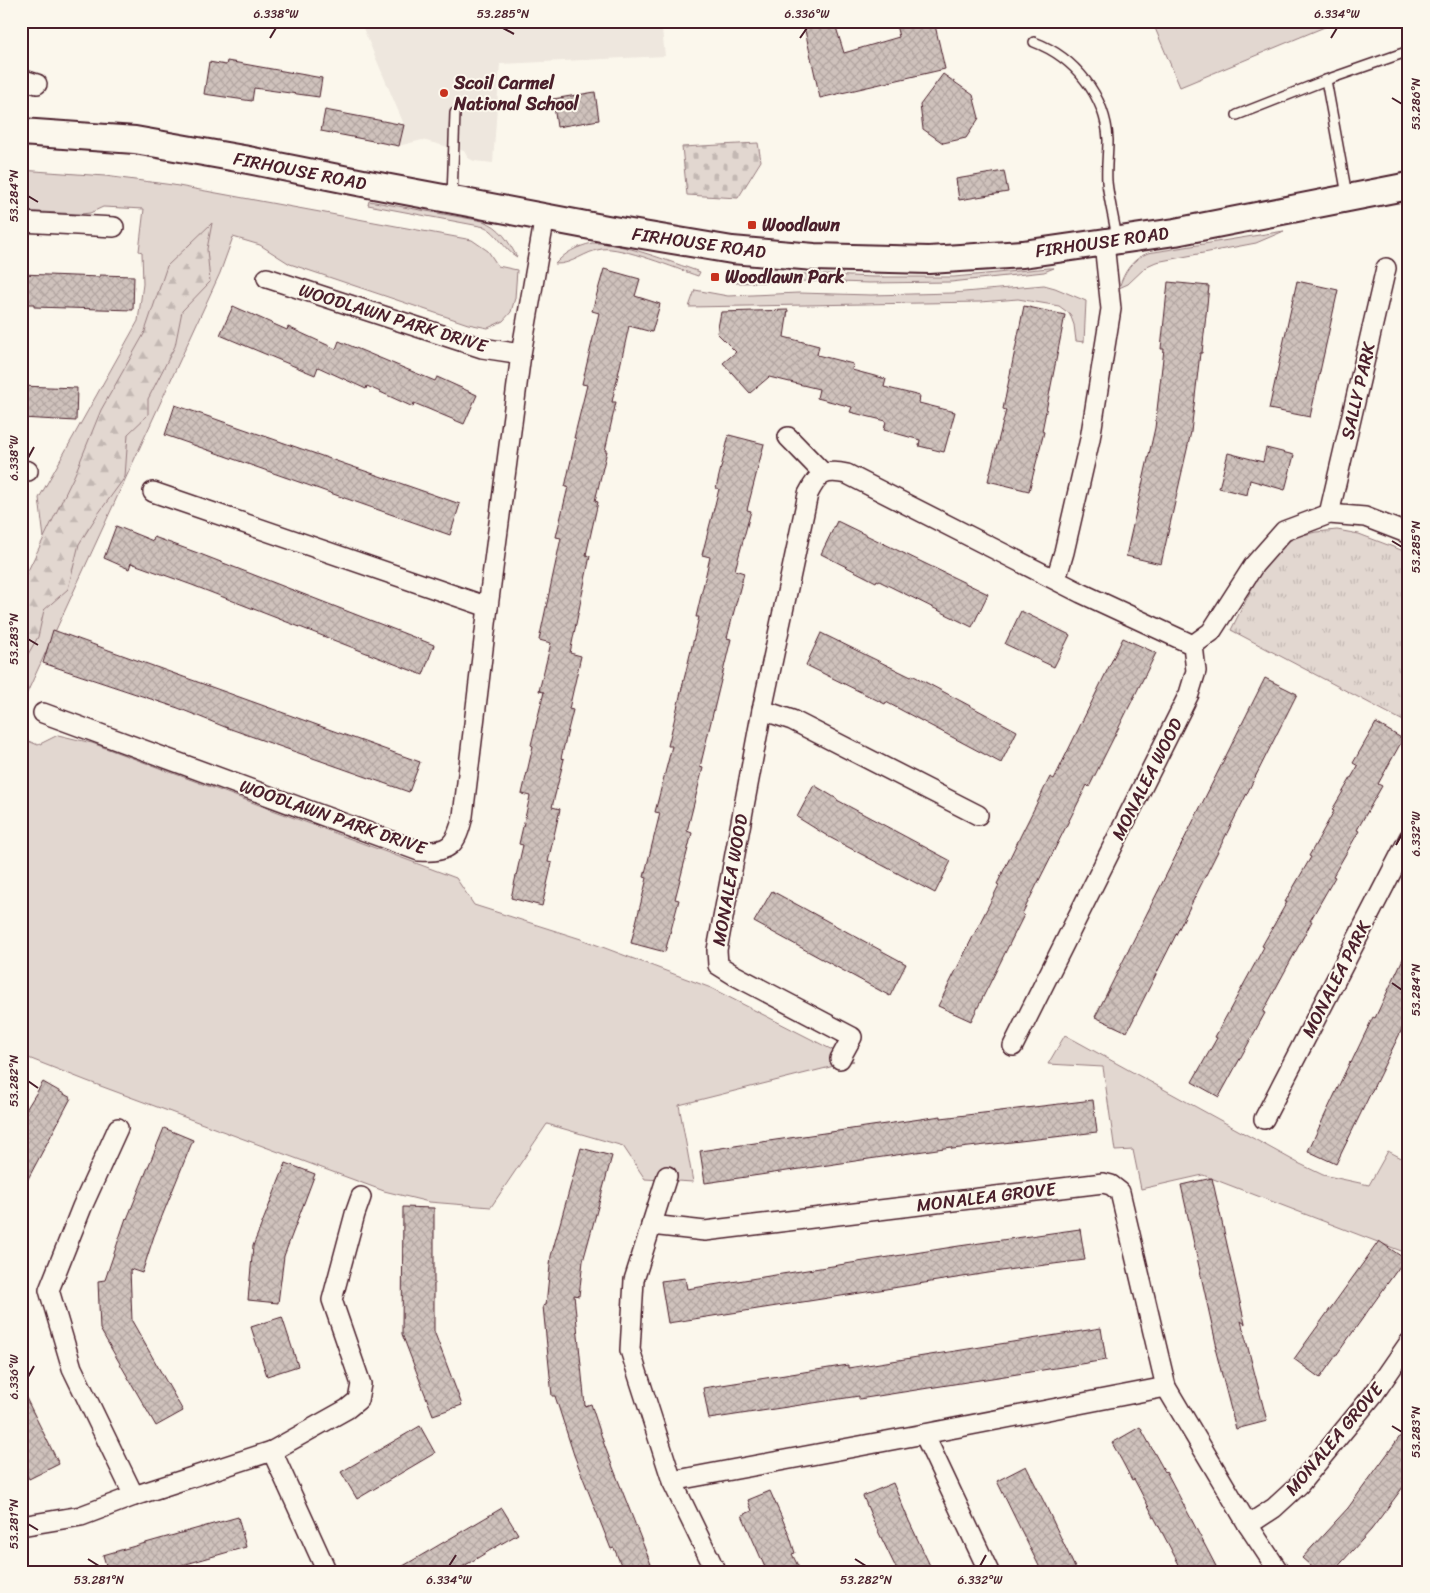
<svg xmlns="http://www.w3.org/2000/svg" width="1430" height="1593" font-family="Sriracha,sans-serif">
<defs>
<pattern id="forest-firs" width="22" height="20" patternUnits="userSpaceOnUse" patternTransform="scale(1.25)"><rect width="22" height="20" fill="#e2d7d0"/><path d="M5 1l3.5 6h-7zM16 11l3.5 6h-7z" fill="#c3b8b3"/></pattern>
<pattern id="cemetery-stones" width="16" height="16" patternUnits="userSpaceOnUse" patternTransform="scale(1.25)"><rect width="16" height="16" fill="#e2d7d0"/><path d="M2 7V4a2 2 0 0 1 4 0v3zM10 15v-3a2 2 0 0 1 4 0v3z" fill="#c3b8b3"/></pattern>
<pattern id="park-tufts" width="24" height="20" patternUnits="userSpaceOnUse" patternTransform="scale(1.25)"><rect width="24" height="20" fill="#e2d7d0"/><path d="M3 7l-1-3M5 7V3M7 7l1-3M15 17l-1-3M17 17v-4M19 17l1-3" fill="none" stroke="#c3b8b3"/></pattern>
<pattern id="building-cross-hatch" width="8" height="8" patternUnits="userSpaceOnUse" patternTransform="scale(1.25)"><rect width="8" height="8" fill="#cfc2bc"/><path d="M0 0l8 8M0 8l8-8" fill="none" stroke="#b3a6a2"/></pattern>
</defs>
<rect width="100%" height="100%" fill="#fbf7ec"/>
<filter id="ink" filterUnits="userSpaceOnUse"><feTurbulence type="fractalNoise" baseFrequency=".02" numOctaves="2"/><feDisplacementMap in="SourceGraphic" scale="10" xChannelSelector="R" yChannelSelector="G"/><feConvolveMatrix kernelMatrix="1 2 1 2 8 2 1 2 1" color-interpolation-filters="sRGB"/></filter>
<g filter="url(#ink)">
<polygon fill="#eee7de" points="360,21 661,21 665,56 500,64 493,163 474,161 468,158 464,151 422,140 398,146 403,122"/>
<g fill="#e2d7d0" stroke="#967b7e">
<polygon points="1152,21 1339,21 1180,87"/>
<polygon points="21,170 105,176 173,185 472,240 488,251 498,266 517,270 515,298 511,312 503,321 488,328 468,324 290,264 260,245 233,237 220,273 21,706 21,598 45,546 39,498 138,321 143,284 142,252 139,251 144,209 103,207 90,213 81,214 21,211"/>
<path d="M369,201l114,20c18,6 25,20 34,36 -14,-8 -19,-24 -32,-30l-117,-22z"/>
<path d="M1284,231l-28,12 -100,19 -9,4 -19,18 -9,4c5,-16 13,-29 29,-35z"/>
<path d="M592,243c30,-1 78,19 108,29l-2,4c-21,-7 -77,-30 -96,-27 -17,2 -30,16 -47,15 11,-12 21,-17 37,-21z"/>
<polygon points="1049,268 1054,268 1044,272 951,282 869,283 809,281 736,283 736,276 804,274 873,277 954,277"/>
<polygon points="1044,285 1055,288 1086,301 1084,342 1076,341 1074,325 1070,314 1059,306 1018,299 980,302 689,307 695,290 728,296 799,293 871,295 953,293"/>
<polygon points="58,735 92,743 456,878 474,905 581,939 711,988 854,1061 679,1105 693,1182 645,1179 623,1146 547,1124 491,1207 429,1202 384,1191 87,1081 21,1055 21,738 38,745"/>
<polygon points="1065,1035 1298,1163 1323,1175 1369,1185 1388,1151 1409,1162 1409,1254 1203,1175 1141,1189 1133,1150 1115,1151 1103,1067 1048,1064"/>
</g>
<polygon fill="url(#forest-firs)" stroke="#967b7e" points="212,223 207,249 210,282 182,311 175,346 148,399 148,415 128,434 125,477 98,514 79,544 68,589 44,610 38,637 21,666 21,585 75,474 101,410 144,334 167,266"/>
<polygon fill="url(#cemetery-stones)" stroke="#967b7e" points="758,143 761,161 738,198 687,195 682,147"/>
<polygon fill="url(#park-tufts)" stroke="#967b7e" points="1337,530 1359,534 1409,553 1409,724 1231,630 1260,572 1285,543 1299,536 1316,532"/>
<g fill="url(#building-cross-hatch)" stroke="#4a1f2b">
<polygon points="820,21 834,21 844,53 899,37 895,21 934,21 945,69 820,98 804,26"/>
<polygon points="227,61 322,78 319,97 254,88 252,101 204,94 209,62 226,65"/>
<polygon points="943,74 973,95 979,118 966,138 943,143 923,129 920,105"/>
<polygon points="595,92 599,120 557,127 553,99"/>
<polygon points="325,110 404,125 399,146 321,131"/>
<polygon points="1004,171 1008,192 959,200 956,179"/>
<polygon points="604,269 640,279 635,296 660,304 652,332 629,326 612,402 616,402 605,451 607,451 595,501 598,502 586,555 590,556 570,653 581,656 569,709 573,710 561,758 564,759 552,807 560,809 548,862 552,863 542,906 511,898 523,845 519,844 530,796 522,794 533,746 531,745 544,692 539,691 551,643 539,640 561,538 556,537 568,487 565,487 576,438 574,438 587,385 582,384 599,313 592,311"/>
<polygon points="21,274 100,277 100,275 134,276 133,310 34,307 34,304 21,304"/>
<polygon points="1297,281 1338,290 1310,417 1269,409"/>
<polygon points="1168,282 1209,286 1202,353 1200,353 1191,432 1161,564 1126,556 1155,428 1164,349 1161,349"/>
<polygon points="233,306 287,330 288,327 336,349 339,341 435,381 437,377 477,395 464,424 414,403 413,407 367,386 366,389 318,367 315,375 220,335"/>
<polygon points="1024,306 1065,315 1042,431 1044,432 1029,491 988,481 1006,410 1003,409"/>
<polygon points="788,310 784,337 819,346 817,355 853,364 852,370 886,379 884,387 920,396 919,403 955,412 944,452 919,446 920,440 884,430 886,421 850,412 852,407 817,398 819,389 769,377 750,393 723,363 736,352 717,333 721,312"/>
<polygon points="21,386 77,388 76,421 21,418"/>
<polygon points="175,405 460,504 450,535 165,435"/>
<polygon points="729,435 764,444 747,510 751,511 735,570 744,573 727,638 731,639 700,767 703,768 687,831 692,833 675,899 679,900 665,952 631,943 647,878 644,877 660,813 655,812 672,746 668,746 699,617 696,617 710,557 702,555 719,489 716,488"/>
<polygon points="1266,448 1294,455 1285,490 1250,480 1247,495 1219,488 1228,453 1263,462"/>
<polygon points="837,521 988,594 972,627 877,580 876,582 821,554"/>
<polygon points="116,526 153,541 154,537 195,552 434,645 423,675 192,585 131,563 129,569 104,558"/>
<polygon points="1021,611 1070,635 1054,667 1005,644"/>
<polygon points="53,630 420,762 409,792 225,727 178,708 43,663"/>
<polygon points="821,633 911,677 912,675 1017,731 1001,763 886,702 885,704 806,665"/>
<polygon points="1123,638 1156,653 1089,787 1087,785 1022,914 1024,915 971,1021 938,1006 999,885 997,884 1021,835 1050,777 1054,779"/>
<polygon points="1265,678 1297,694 1127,1032 1095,1017"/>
<polygon points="1376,723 1403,739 1378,784 1382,786 1357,830 1359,831 1333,876 1335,877 1310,921 1312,921 1263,1012 1265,1013 1219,1097 1192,1082 1217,1038 1215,1037 1264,947 1262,946 1287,902 1285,902 1311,857 1309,856 1334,811 1332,810 1358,766 1353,763"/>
<polygon points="814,785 837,799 837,800 951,861 935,893 829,837 797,817"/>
<polygon points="772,891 906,964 890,996 754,922"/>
<polygon points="1409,946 1409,1028 1404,1025 1336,1164 1308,1151 1350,1062 1351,1063 1373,1017 1375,1018"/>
<polygon points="43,1082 71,1098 21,1192 21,1118"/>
<polygon points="1093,1100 1097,1132 952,1149 951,1147 705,1183 700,1151 941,1116 941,1118"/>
<polygon points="164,1128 193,1140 154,1236 142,1273 130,1269 132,1321 183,1411 156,1426 100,1329 98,1281 105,1280 126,1218 127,1219"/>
<polygon points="581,1148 612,1156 583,1261 579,1296 574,1295 585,1406 591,1404 605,1447 654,1572 624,1572 614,1548 611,1549 574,1455 555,1396 552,1396 543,1306 546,1305 551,1256"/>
<polygon points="286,1163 315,1174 284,1256 278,1303 248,1300 253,1246"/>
<polygon points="1212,1178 1245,1324 1241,1321 1267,1421 1236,1429 1215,1348 1217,1348 1181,1185"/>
<polygon points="403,1207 434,1208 434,1331 462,1405 433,1415 402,1334"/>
<polygon points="1080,1229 1085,1260 1014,1269 668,1323 661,1281 685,1278 687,1289 959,1246"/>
<polygon points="1379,1241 1405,1259 1320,1378 1294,1359"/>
<polygon points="282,1317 298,1366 267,1376 251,1327"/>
<polygon points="1101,1328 1106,1360 859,1399 859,1396 709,1419 703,1388 848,1365 848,1368"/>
<polygon points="21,1388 59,1464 29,1479 21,1463"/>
<polygon points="1409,1424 1409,1479 1371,1530 1333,1572 1318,1572 1302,1558 1348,1508"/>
<polygon points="420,1426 435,1453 357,1499 341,1472"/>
<polygon points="1140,1427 1165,1472 1166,1471 1219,1572 1183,1572 1134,1479 1132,1480 1122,1461 1112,1443"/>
<polygon points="1026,1466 1045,1504 1077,1572 1042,1572 1021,1530 997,1481"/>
<polygon points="893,1483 909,1521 933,1572 898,1572 875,1525 863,1496"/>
<polygon points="770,1491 789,1534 795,1553 792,1554 801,1572 767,1572 742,1515 752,1511 748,1500"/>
<polygon points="502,1508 518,1534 489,1551 454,1572 393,1572"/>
<polygon points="238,1517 246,1547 158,1572 108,1572 103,1555"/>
</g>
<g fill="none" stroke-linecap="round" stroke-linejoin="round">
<g stroke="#4a1f2b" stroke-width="12">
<g id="lane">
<path d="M1034,42c40,15 72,54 74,98 0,14 -2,28 -1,42 2,19 7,37 10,56"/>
<polyline points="1237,115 1326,80"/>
<polyline points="1347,195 1326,80 1409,51"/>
<polyline points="452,197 455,113"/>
</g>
</g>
<g stroke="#4a1f2b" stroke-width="22">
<g id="street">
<polyline points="21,79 37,84"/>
<polyline points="21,222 114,227"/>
<polyline points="267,278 482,348 521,354"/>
<polyline points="788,437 823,473"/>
<polyline points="21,470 28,471"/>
<polyline points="153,492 488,607"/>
<polyline points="1329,514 1386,268"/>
<polyline points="1056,579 1064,552 1090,439 1111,309 1104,243"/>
<polyline points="1193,645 1211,632 1254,565 1284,531 1329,514 1365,517 1409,534"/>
<polyline points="762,710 792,720 978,815"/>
<path d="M43,713l376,138c31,2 37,-6 44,-35l25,-209 33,-253 24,-138"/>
<path d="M840,1059l12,-22 -118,-62 -16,-10 -1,-15 45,-240 46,-216c10,-20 16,-25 39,-20l234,119 112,52 3,26 -7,23 -176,352"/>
<polyline points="1264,1119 1409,838"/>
<polyline points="118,1128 82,1207 49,1290 72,1368 134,1496"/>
<polyline points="667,1176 634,1280 630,1350 672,1481"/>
<polyline points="651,1225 705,1231 1103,1183 1111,1185 1120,1192 1166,1387 1248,1525 1279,1572"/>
<polyline points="924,1434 1166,1387"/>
<polyline points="272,1451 347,1409 358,1400 361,1384 332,1300 355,1214 361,1197"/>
<polyline points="1248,1525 1274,1508 1299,1485 1373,1395 1409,1343"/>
<polyline points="21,1526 81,1516 134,1496 272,1451 327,1572"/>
<polyline points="716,1572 672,1481 924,1434 989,1572"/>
</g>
</g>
<g stroke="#4a1f2b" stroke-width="30">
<polyline id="secondary" points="21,132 135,140 243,159 363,183 607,229 732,250 814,257 929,260 1023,254 1175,232 1409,186"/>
</g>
<use href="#lane" stroke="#fbf7ec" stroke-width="9"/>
<use href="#street" stroke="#fbf7ec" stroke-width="19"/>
<use href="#secondary" stroke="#fbf7ec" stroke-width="26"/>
</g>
</g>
<path fill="none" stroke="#4a1f2b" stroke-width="2" d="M503,28l11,6M270,38l6,-10M800,38l7,-10M1331,38l6,-10M1392,98l10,6M28,196l10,6M28,458l6,-11M1392,541l10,6M28,639l10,6M1396,845l6,-11M1392,983l10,7M28,1081l10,7M28,1377l6,-11M1392,1426l10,6M28,1524l10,6M88,1559l11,7M855,1559l11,7M449,1566l7,-11M980,1566l6,-11"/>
<g fill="#c8321e" stroke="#fbf7ec" stroke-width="2">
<circle cx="444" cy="93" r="5"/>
<rect x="747" y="220" width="10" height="10" rx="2.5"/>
<rect x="710" y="272" width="10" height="10" rx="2.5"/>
</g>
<g text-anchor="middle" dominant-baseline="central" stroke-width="4" stroke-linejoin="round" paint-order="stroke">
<g font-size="18" font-weight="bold" fill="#4a1f2b" stroke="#fbf7ec" text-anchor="start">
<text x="454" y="83">Scoil Carmel<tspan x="454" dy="21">National School</tspan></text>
<text x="762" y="225">Woodlawn</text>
<text x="725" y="277">Woodlawn Park</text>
</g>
<g font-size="18" fill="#4a1f2b" stroke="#fbf7ec">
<text transform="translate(300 171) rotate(11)">FIRHOUSE ROAD</text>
<text transform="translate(1102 242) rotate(-8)">FIRHOUSE ROAD</text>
<text transform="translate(699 243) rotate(8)">FIRHOUSE ROAD</text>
<text transform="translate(393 318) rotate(17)">WOODLAWN PARK DRIVE</text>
<text transform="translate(1358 391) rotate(-77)">SALLY PARK</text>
<text transform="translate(1147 779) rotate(-63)">MONALEA WOOD</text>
<text transform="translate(333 817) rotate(19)">WOODLAWN PARK DRIVE</text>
<text transform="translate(730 880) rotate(-80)">MONALEA WOOD</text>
<text transform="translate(1336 979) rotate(-63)">MONALEA PARK</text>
<text transform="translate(986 1197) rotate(-7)">MONALEA GROVE</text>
<text transform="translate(1334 1439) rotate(-50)">MONALEA GROVE</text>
</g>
</g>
<rect width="1430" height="1593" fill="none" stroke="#fbf7ec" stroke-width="55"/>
<rect x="28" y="28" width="1374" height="1538" fill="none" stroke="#4a1f2b" stroke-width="2"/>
<g font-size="12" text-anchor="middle" fill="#4a1f2b">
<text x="276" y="18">6.338°W</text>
<text x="503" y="18">53.285°N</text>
<text x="807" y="18">6.336°W</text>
<text x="1337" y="18">6.334°W</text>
<text transform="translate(1416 104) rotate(-90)" y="4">53.286°N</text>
<text transform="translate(14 196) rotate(-90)" y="4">53.284°N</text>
<text transform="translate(14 458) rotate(-90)" y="4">6.338°W</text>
<text transform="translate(1416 547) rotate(-90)" y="4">53.285°N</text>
<text transform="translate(14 639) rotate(-90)" y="4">53.283°N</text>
<text transform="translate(1416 834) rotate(-90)" y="4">6.332°W</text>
<text transform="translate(1416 990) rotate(-90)" y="4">53.284°N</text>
<text transform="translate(14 1081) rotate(-90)" y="4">53.282°N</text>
<text transform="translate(14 1377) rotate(-90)" y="4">6.336°W</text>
<text transform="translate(1416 1432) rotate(-90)" y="4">53.283°N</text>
<text transform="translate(14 1524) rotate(-90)" y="4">53.281°N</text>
<text x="99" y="1584">53.281°N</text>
<text x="449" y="1584">6.334°W</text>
<text x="866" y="1584">53.282°N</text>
<text x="980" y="1584">6.332°W</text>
</g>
</svg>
